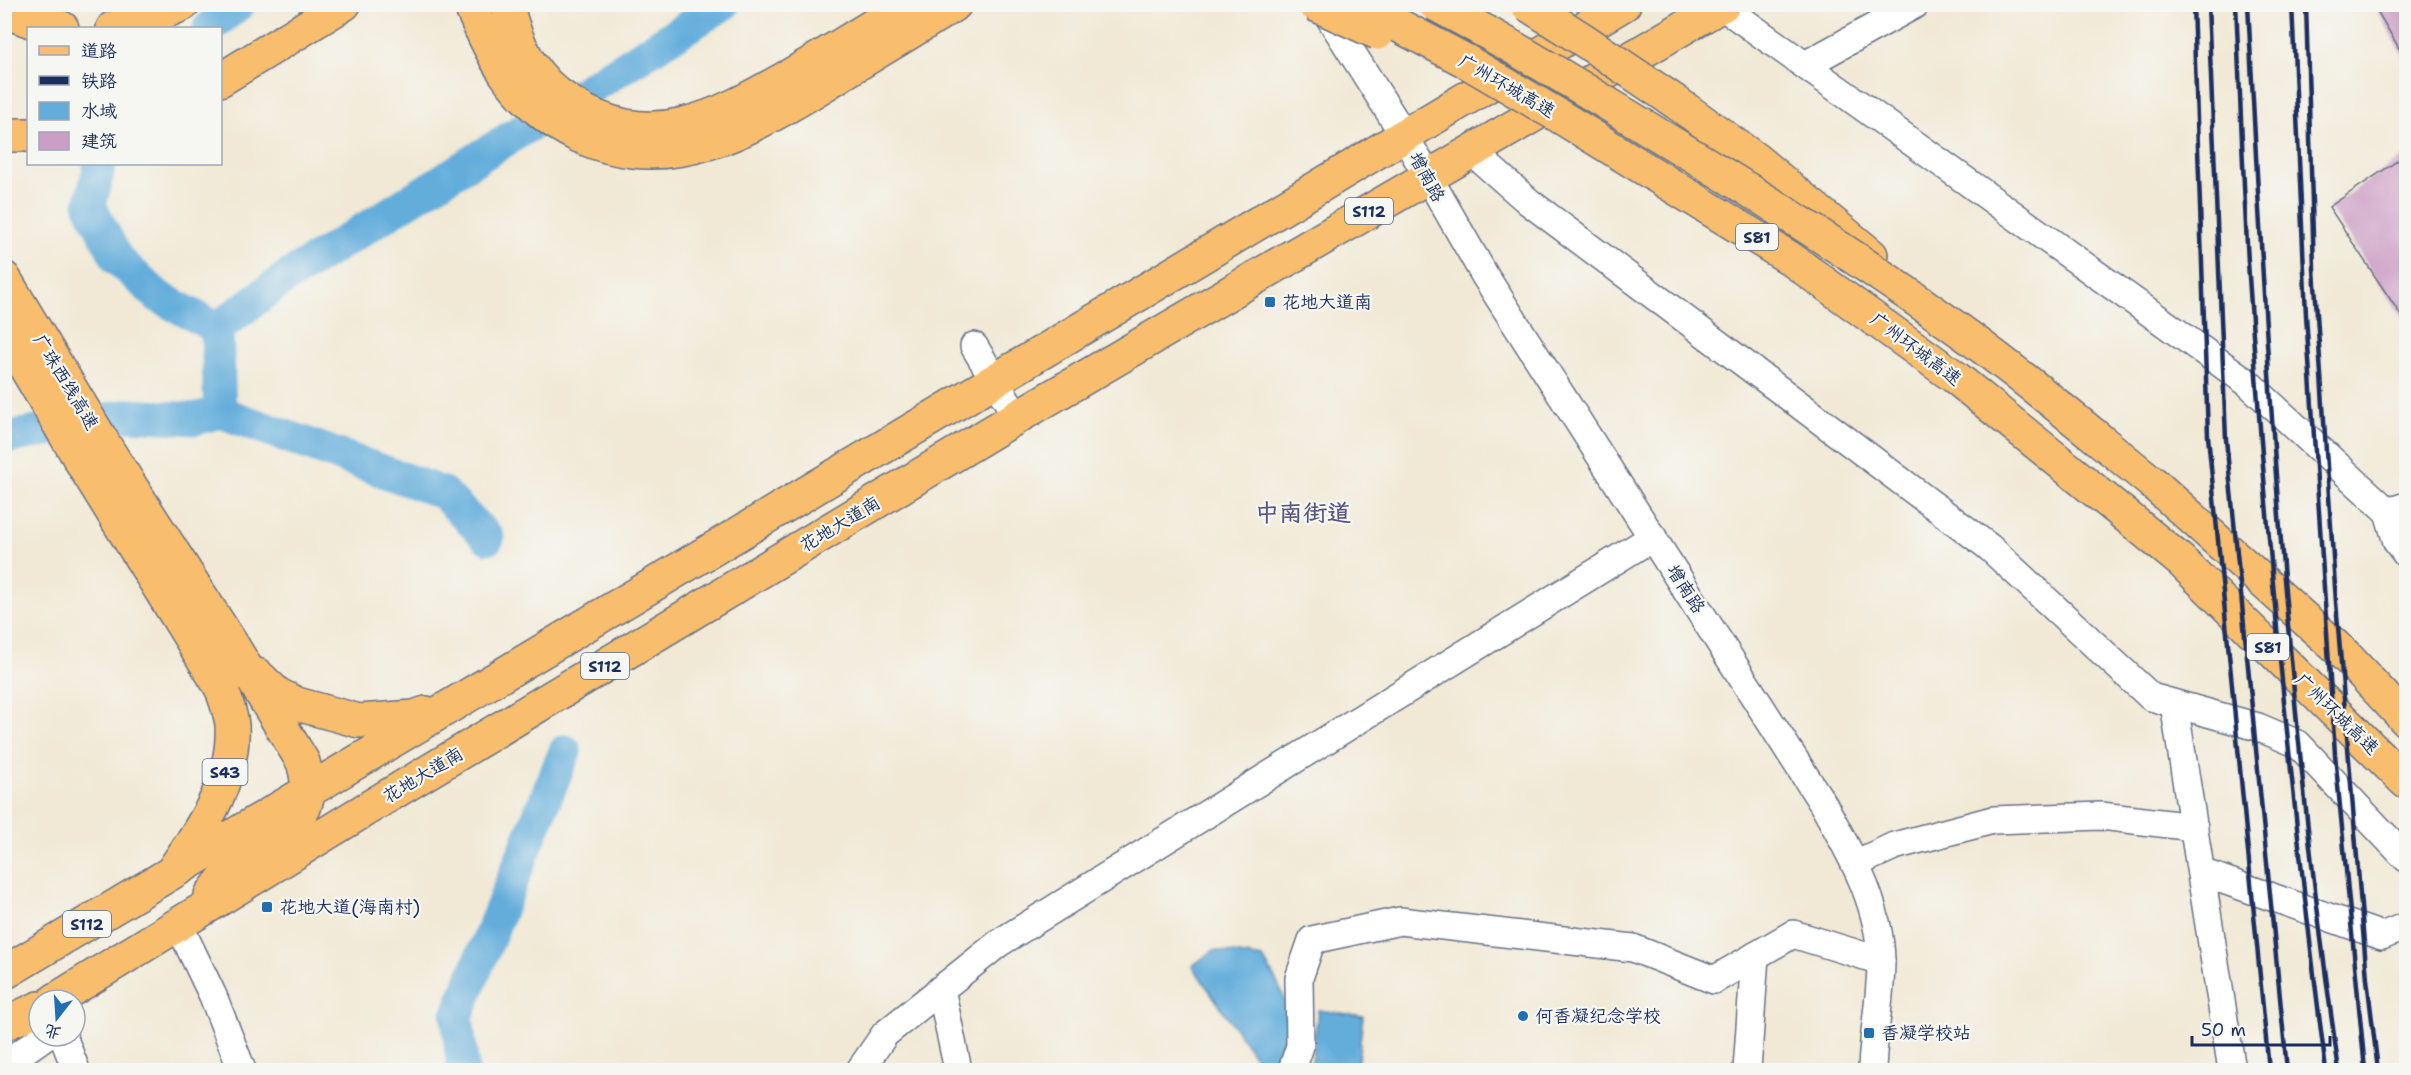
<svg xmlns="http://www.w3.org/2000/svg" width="2411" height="1075" font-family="'Shantell Sans','LXGW WenKai TC',sans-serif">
<rect width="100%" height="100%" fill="#f6f6f2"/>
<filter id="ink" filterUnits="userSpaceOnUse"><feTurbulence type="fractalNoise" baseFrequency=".0167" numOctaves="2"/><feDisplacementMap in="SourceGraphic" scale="12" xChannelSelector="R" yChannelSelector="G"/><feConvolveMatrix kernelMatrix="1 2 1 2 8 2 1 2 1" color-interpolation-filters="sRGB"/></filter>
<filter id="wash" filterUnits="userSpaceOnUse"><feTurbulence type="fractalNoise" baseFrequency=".008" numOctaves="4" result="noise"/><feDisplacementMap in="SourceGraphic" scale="24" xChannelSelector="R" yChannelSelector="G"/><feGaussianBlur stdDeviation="1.35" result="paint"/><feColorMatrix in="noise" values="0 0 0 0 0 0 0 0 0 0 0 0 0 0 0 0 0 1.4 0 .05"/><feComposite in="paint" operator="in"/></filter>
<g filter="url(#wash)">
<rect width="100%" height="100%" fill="#f1e9d5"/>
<g fill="#64addb" stroke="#406e9c" stroke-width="1.5">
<path d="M1214,950l49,8c26,44 28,49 24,100l-19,12h-4l-72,-104z"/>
<polygon points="1318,1010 1363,1016 1357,1070 1311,1070"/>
</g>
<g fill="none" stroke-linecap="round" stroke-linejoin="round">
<g stroke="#64addb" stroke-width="33">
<polyline points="209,28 239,4"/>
<polyline points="579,95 724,4"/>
<polyline points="100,164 90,206 118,260 159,297 217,328 220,412"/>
<polyline points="217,328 284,279 535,122"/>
<polyline points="4,438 129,415 195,419 220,412 443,493 488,538"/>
<polyline points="463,1070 457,1016 565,751"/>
</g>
</g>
<g id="blocks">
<g fill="#cc9ec5">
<polygon points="2373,4 2406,4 2406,60"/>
<polygon points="2406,155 2406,323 2329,207"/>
</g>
</g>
</g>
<g filter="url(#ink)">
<use href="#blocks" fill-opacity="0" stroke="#667088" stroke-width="1.5"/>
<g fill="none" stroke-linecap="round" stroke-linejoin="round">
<g stroke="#667088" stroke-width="30">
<g id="minor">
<path d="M1321,4l83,131 81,141 338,528c27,49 57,99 58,157 0,37 -8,73 -9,109"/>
<polyline points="1722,6 2248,383 2388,512 2406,506"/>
<polyline points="1805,65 1916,4"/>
<polyline points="1471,151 1529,202 1989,547 2151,697 2258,727 2298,744 2406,858"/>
<polyline points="974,346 1017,417"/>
<polyline points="2388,512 2397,542 2406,554"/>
<polyline points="2174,704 2232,1070"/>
<polyline points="1855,864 1894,846 1993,820 2101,816 2194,827"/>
<polyline points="2201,872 2382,936 2406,926"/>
<polyline points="179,925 213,996 242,1070"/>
<polyline points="941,989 958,1070"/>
<polyline points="63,1036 76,1070"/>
<polyline points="4,1065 45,1036"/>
<polyline points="860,1070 885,1034 999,943 1653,537"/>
<polyline points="1292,1070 1300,1046 1299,978 1312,940 1400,921 1633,948 1714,980 1793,934 1881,961"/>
<polyline points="1747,1070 1755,956"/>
</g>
</g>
<g stroke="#667088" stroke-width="36">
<g id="major">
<path d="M4,278l106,176 124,194 69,114c19,64 -24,65 -62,97 -11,10 -20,24 -30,36"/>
<path d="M4,331l80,135 138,223c3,11 9,24 10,36 3,53 -27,99 -56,141"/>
<polyline points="257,675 277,694 297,704 359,721 414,717 426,713"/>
<polyline points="4,973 1624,4"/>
<polyline points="55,1000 363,811 1017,417 1724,4"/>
<polyline points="4,1024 39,1008"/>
</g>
</g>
<g stroke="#667088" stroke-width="36">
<g id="highway">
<path d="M470,4c10,24 21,48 35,69 18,26 44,48 72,62 97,47 184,-12 266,-62 37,-23 75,-45 112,-69"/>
<path d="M507,4c8,40 27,76 62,98 80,53 147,16 220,-26 40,-23 79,-47 118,-72"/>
<polyline points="4,11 34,22 62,28"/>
<polyline points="113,28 139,23 183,4"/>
<polyline points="220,80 344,4"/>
<polyline points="1677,103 1755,159 1871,255"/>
<polyline points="4,135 28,135"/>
<polyline points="2154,484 2345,655 2406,720"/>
<polyline points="2125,515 2181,561 2406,782"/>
</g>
</g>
<use href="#minor" stroke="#fff" stroke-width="27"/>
<use href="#major" stroke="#f9be6d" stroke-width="33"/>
<use href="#highway" stroke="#f9be6d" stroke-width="33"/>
<g stroke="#1b2f5e" stroke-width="4.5">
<polyline points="2193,4 2208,436 2269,1070"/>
<polyline points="2208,4 2226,439 2287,1070"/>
<path d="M2236,4c4,86 7,173 12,258 18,270 43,540 78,808"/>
<path d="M2248,4c18,356 39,714 91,1066"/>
<polyline points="2292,4 2306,315 2335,754 2365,1070"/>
<polyline points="2306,4 2314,269 2336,602 2367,979 2378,1070"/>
</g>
<g stroke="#667088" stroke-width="36" stroke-linecap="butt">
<g id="highway-bridge">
<polyline points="1314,4 1378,33"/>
<polyline points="1358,4 1464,60 1559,116 1788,257 1955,377 2125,515"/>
<path d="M1435,4c77,41 152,87 227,133 105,63 208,128 308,201 63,46 123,97 184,146"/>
<polyline points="1527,4 1582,39 1677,103"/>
</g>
</g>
<use href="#highway-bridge" stroke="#f9be6d" stroke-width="33"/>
</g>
</g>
<g fill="#1f6fb2" stroke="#f6f6f2" stroke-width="2">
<rect x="1264" y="296" width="12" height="12" rx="3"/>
<rect x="261" y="901" width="12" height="12" rx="3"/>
<circle cx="1523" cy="1016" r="6"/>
<rect x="1863" y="1027" width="12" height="12" rx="3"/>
</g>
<g text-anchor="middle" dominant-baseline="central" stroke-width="4.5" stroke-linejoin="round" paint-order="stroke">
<g fill="#f6f6f2" stroke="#5d6b8a" stroke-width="1.5">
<rect x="1345" y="198" width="48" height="26" rx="4.5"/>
<rect x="1736" y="224" width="42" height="26" rx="4.5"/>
<rect x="2247" y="634" width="42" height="26" rx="4.5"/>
<rect x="581" y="653" width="48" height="26" rx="4.5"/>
<rect x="202.5" y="759" width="45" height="26" rx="4.5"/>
<rect x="63" y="911" width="48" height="26" rx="4.5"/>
</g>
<g font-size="16" font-weight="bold" fill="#1b2f5e">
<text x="1369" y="211">S112</text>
<text x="1757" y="237">S81</text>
<text x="2268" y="647">S81</text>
<text x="605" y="666">S112</text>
<text x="225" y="772">S43</text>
<text x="87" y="924">S112</text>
</g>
<g font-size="18" fill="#1b2f5e" stroke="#f6f6f2">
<text transform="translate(1507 86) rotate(30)">广州环城高速</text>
<text transform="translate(1427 177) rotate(61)">增南路</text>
<text transform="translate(1916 349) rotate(37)">广州环城高速</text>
<text transform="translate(66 382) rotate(59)">广珠西线高速</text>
<text transform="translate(840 524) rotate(-31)">花地大道南</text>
<text transform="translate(1686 589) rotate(57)">增南路</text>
<text transform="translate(2337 714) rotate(44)">广州环城高速</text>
<text transform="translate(423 775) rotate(-31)">花地大道南</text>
</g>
<g font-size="18" fill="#1b2f5e" stroke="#f6f6f2" text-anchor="start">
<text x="1282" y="302">花地大道南</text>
<text x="279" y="907">花地大道(海南村)</text>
<text x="1535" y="1016">何香凝纪念学校</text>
<text x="1881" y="1033">香凝学校站</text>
</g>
<g font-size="24" font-weight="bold" fill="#595682" stroke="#f6f6f2">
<text x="1303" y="513">中南街道</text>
</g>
</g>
<rect width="2411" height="1075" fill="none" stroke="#f6f6f2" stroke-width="24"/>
<rect x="27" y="27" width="195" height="138" fill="#f6f6f2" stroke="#9ea6b7" stroke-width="1.5"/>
<rect x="39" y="46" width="30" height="9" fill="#f9be6d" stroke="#9ea6b7" stroke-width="1.5"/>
<text x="81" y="57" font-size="18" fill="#1b2f5e">道路</text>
<rect x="39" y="76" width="30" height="9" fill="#1b2f5e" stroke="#9ea6b7" stroke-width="1.5"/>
<text x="81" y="87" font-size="18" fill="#1b2f5e">铁路</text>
<rect x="39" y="102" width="30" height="18" fill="#64addb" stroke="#9ea6b7" stroke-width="1.5"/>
<text x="81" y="117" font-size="18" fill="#1b2f5e">水域</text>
<rect x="39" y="132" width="30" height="18" fill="#cc9ec5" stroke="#9ea6b7" stroke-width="1.5"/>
<text x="81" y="147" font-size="18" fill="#1b2f5e">建筑</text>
<g transform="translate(57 1018) rotate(197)"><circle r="28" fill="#f6f6f2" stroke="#9ea6b7" stroke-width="1.5"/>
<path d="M0-4.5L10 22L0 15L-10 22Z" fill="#1f6fb2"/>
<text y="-9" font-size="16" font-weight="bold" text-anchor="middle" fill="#1b2f5e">北</text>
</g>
<path d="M2192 1036v9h138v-9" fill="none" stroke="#1b2f5e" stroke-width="3"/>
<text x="2201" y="1036" font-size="18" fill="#1b2f5e" stroke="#f6f6f2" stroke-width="4.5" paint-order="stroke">50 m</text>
</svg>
